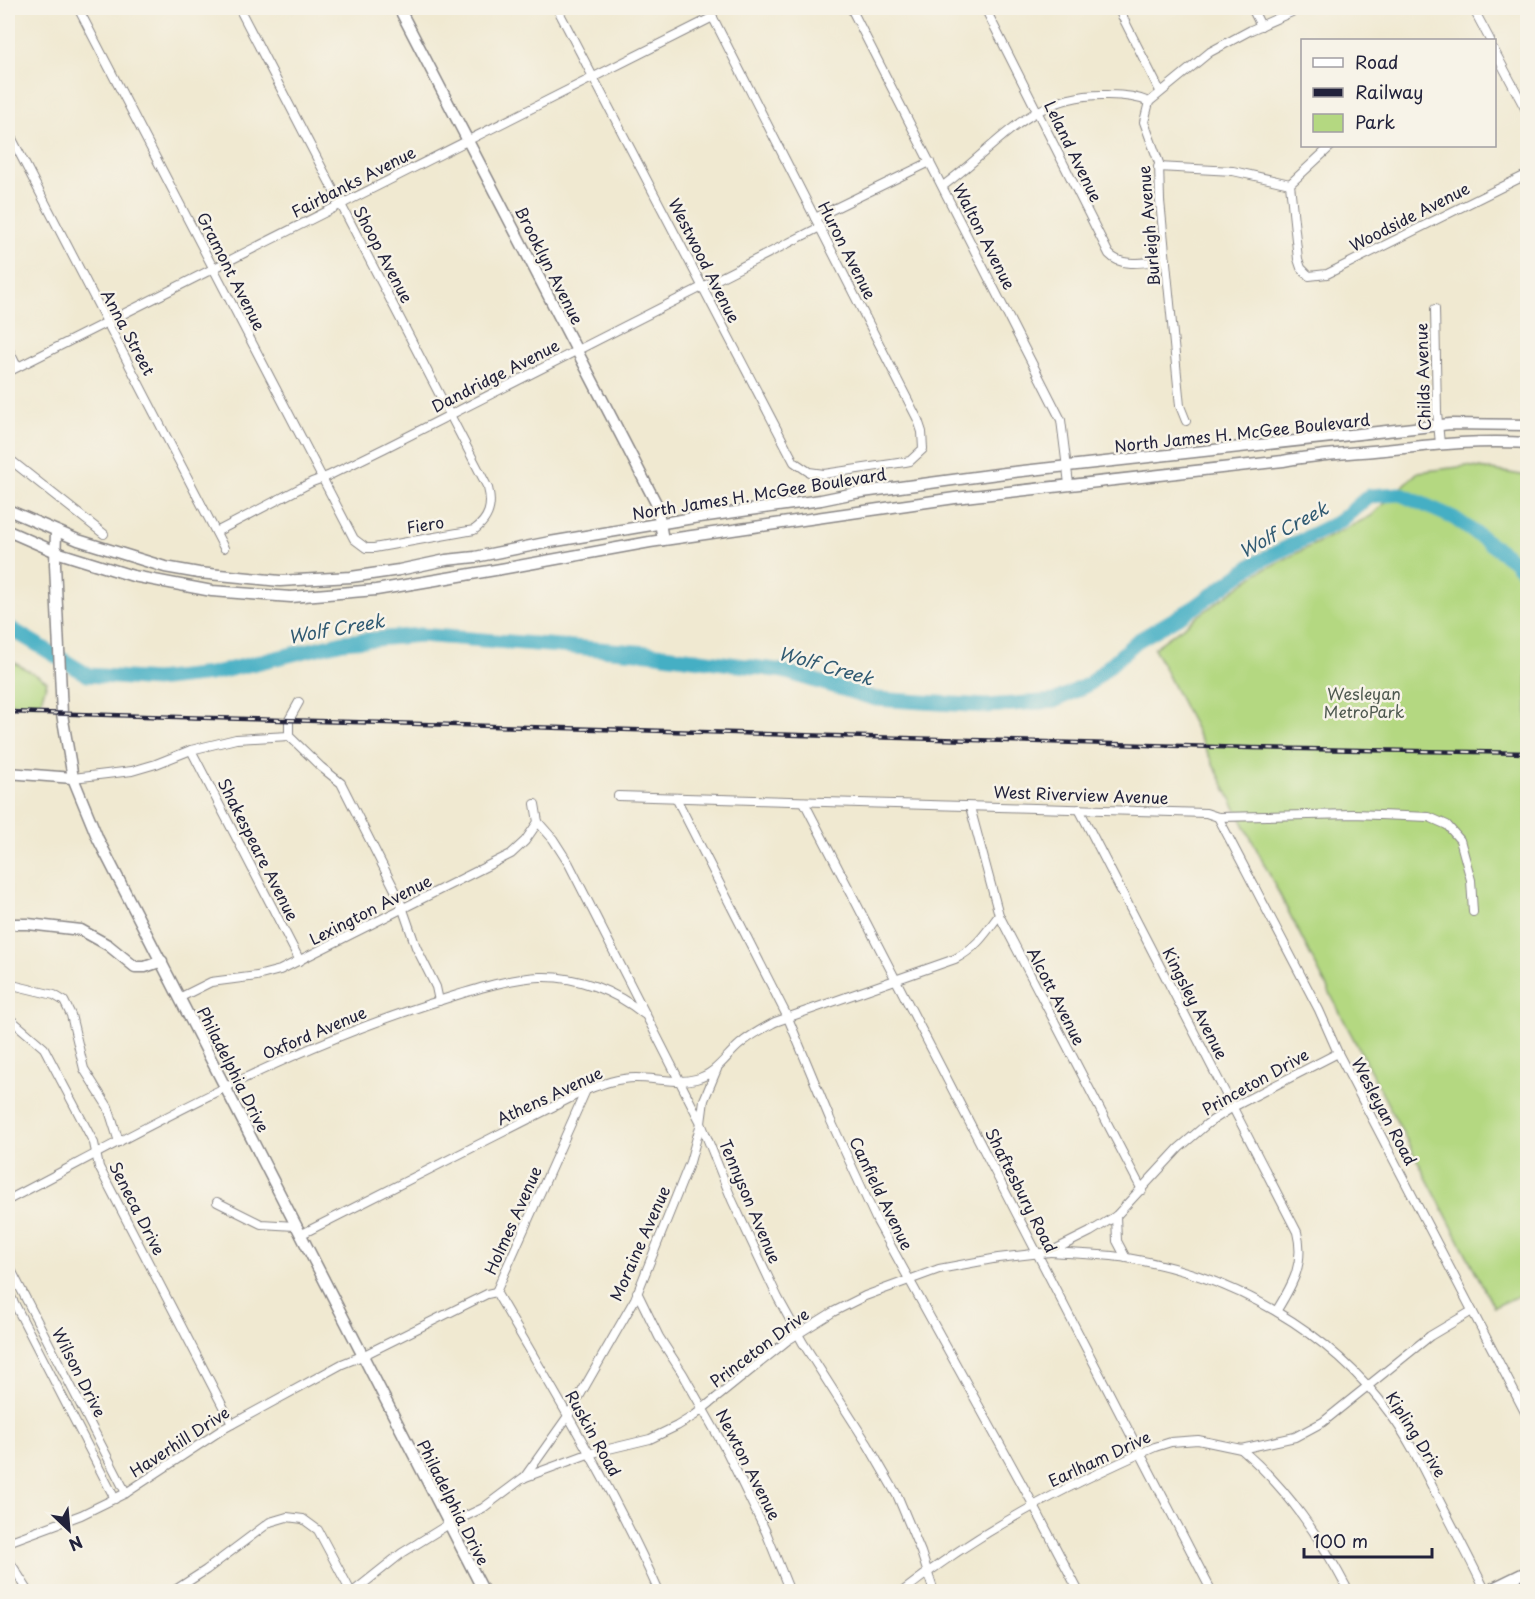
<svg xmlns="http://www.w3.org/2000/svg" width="1535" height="1599" font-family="'Playpen Sans',sans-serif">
<rect width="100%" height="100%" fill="#f7f3e8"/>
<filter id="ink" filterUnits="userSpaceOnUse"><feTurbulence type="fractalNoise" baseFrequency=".0167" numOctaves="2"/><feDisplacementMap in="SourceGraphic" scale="12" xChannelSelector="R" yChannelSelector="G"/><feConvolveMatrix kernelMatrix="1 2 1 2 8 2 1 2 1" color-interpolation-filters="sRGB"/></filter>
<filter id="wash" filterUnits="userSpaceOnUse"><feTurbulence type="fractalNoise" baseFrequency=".008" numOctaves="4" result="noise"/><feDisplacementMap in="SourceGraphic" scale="24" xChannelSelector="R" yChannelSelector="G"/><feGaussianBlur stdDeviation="1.35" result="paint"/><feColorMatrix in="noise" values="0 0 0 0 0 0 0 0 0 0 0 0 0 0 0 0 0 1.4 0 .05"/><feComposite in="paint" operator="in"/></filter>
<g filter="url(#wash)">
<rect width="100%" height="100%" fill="#f0e9d1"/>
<g fill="#b4d881" stroke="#6b7d5e" stroke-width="1.5">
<polygon points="1467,466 1527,476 1527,1292 1494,1307 1339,1011 1154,648 1259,572 1371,516 1418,472"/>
<polygon points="8,659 47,681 40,704 8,703"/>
</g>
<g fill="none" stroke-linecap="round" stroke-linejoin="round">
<polyline stroke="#45afc4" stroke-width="15" points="8,627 88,675 155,680 210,674 343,642 420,635 649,653 783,671 876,699 986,706 1054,701 1089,684 1137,641 1195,607 1254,564 1340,521 1369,496 1400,494 1454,518 1513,560 1528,577"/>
</g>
</g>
<g filter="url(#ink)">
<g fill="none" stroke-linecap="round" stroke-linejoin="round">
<g stroke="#898686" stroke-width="10">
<g id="minor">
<path d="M78,8l276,531 12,9h8l100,-18c15,-11 19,-24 14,-42l-249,-480"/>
<polyline points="557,8 794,462 809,472 824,474 905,462 910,461 923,449 922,432 918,420 708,8"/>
<polyline points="851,8 1061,420 1069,484"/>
<path d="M985,8l124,246c14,15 38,7 57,6"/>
<polyline points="1118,8 1160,91"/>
<polyline points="1252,8 1261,26"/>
<polyline points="1473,8 1490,40"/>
<polyline points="1494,50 1528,114"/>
<polyline points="8,131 224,548"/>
<polyline points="1331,146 1290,184 1298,259 1301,268 1309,276 1327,274 1528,174"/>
<polyline points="1158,167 1233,171 1290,184"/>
<path d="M943,186c55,-40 89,-94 165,-91 15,0 28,1 41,7"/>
<polyline points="815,218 930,162"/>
<polyline points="1435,309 1437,412 1440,444"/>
<polyline points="8,348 17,367"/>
<polyline points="8,372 713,17"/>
<polyline points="1186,421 1180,406 1160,201 1159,163 1144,122 1149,102 1210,52 1251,30 1301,8"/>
<polyline points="8,458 104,534"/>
<polyline points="216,532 312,482 328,476 385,448 820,227"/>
<polyline points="299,702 289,720 289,736 321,767 341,783 399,898 416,947 436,987 439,1001"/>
<polyline points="191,750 300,961"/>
<polyline points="73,778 132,771 156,764 191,750 236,739 289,736"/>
<polyline points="618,796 1206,813 1218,817 1354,814 1429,817 1447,825 1460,840 1471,880 1473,912"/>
<polyline points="676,798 788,1018 830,1119 877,1221 1034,1506 1079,1592"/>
<polyline points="804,802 1212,1592"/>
<polyline points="970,807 999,915 1142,1190"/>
<path d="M1079,809l218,423c8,31 -4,52 -20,78"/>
<polyline points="1218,817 1319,1010 1338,1053 1528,1418"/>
<polyline points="538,822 553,839 569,864 701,1123 732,1200 778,1298 803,1343 868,1445 898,1497 921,1552 934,1592"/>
<polyline points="8,984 54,995 64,1001 71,1015 84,1069 108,1107 119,1142"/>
<polyline points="181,997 211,982 257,976 280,970 511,854 525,841 538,822 535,804"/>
<polyline points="8,1017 44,1048 94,1143 99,1167 232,1424"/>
<path d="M8,1200c136,-71 271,-148 418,-195 31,-10 81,-27 114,-28 38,-1 75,14 104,37"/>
<polyline points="217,1202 261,1224 295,1226"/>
<polyline points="1116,1216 1117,1241 1126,1258"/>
<path d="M300,1235l286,-145c16,-6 32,-12 50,-12 20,0 40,6 60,1 20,-5 29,-22 43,-34 11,-10 23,-16 36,-23l180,-63c21,-11 30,-25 44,-44"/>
<path d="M1050,1252c26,2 52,2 77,6 104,17 202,71 264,157 18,24 31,52 45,79 17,33 34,65 50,98"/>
<polyline points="8,1264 126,1493"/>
<polyline points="8,1291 115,1499"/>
<path d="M496,1292c57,98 117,196 163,300"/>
<polyline points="496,1292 586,1090"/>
<polyline points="637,1292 659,1337 683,1374 727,1452 766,1532 790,1592"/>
<path d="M1241,1449c47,40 79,88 108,143"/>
<polyline points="524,1478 568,1416 635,1299 690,1162 701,1123 704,1100 717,1069"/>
<polyline points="8,1542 81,1515 126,1493 223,1429 342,1364 362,1356 487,1294 496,1292"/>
<polyline points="8,1559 29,1592"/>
<polyline points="172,1592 206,1570 270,1522 287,1517 303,1519 318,1530 351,1592"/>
<polyline points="353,1592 402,1553 449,1524 483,1508 523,1478 588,1454 650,1439 677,1426 695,1415 788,1340 833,1312 865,1296 939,1269 998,1258 1050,1252 1090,1232 1116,1216 1179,1148 1207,1124 1233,1107 1338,1053"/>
<path d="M902,1592c77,-61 164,-106 253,-145l16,-5 27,-2 43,9 54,-12 28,-15 107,-86 42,-25"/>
</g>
</g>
<g stroke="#898686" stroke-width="13">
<g id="tertiary">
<polyline points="399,8 657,505 663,540"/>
<polyline points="8,773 73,778"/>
<polyline points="8,924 28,924 81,930 108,945 135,967 145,967 162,961"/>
<polyline points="1485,1592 1528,1571"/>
</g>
</g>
<g stroke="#898686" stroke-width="13">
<g id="secondary">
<polyline points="8,510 78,540 165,567 199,573 280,581 351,577 399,570 446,560 475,557 550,542 693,518 821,500 855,493 1005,473 1450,424 1528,425"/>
<path d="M8,531l48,21 77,24 79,15 79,6 85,-7 125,-21 149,-27 305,-44 328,-37c37,-7 74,-8 111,-12 45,-5 88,-9 134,-6"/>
<polyline points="56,532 55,564 62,714 73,778 98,839 484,1592"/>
</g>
</g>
<use href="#minor" stroke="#fff" stroke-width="8"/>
<use href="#tertiary" stroke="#fff" stroke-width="10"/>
<use href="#secondary" stroke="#fff" stroke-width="10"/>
<g stroke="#22223b" stroke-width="4.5">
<polyline id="rail" points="8,712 1250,748 1528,753"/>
</g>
<use href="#rail" stroke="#f7f3e8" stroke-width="2" stroke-dasharray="7" stroke-linecap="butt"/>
</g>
</g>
<g text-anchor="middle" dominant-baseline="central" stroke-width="5" stroke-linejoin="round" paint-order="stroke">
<g font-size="16" fill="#22223b" stroke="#f7f3e8">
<text transform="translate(1074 151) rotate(64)">Leland Avenue</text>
<text transform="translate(353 181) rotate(-27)">Fairbanks Avenue</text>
<text transform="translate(1409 216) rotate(-27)">Woodside Avenue</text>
<text transform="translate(1148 226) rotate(-95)">Burleigh Avenue</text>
<text transform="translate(985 236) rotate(63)">Walton Avenue</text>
<text transform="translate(848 250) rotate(63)">Huron Avenue</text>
<text transform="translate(384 254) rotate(62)">Shoop Avenue</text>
<text transform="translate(705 260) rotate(63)">Westwood Avenue</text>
<text transform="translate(550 265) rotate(63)">Brooklyn Avenue</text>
<text transform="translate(232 271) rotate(63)">Gramont Avenue</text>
<text transform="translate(129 332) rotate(62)">Anna Street</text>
<text transform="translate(495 375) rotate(-27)">Dandridge Avenue</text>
<text transform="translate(1422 377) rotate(-92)">Childs Avenue</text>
<text transform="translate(1242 432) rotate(-6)">North James H. McGee Boulevard</text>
<text transform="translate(759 493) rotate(-9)">North James H. McGee Boulevard</text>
<text transform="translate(425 524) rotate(-9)">Fiero</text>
<text transform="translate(1081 794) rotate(2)">West Riverview Avenue</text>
<text transform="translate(259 849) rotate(63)">Shakespeare Avenue</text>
<text transform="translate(370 909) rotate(-27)">Lexington Avenue</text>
<text transform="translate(1057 996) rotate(63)">Alcott Avenue</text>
<text transform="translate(1196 1003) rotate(63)">Kingsley Avenue</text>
<text transform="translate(314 1032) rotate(-23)">Oxford Avenue</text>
<text transform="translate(234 1069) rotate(63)">Philadelphia Drive</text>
<text transform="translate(1255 1081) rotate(-29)">Princeton Drive</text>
<text transform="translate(549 1095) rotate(-25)">Athens Avenue</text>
<text transform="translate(1385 1111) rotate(62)">Wesleyan Road</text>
<text transform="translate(1022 1190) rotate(63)">Shaftesbury Road</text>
<text transform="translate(882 1193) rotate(64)">Canfield Avenue</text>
<text transform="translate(751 1201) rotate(67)">Tennyson Avenue</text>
<text transform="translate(138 1208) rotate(63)">Seneca Drive</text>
<text transform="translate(512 1220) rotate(-66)">Holmes Avenue</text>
<text transform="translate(639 1243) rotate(-66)">Moraine Avenue</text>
<text transform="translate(759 1347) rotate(-37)">Princeton Drive</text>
<text transform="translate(80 1372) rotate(63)">Wilson Drive</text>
<text transform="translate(594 1433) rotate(61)">Ruskin Road</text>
<text transform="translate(1417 1434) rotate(58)">Kipling Drive</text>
<text transform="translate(179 1441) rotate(-33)">Haverhill Drive</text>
<text transform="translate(1099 1458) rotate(-25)">Earlham Drive</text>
<text transform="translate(749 1464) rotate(63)">Newton Avenue</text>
<text transform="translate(454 1502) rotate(63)">Philadelphia Drive</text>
</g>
<g font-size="16" fill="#4e5950" stroke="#f7f3e8">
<text x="1364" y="693">Wesleyan<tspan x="1364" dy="18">MetroPark</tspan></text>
</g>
<g font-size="18" font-style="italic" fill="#305a72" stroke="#f7f3e8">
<text transform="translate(1283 529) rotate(-28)">Wolf Creek</text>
<text transform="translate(336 628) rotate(-10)">Wolf Creek</text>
<text transform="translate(826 665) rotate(16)">Wolf Creek</text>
</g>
</g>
<rect width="1535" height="1599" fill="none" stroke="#f7f3e8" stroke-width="30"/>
<rect x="1301" y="39" width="195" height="108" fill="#f7f3e8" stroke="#a29fa3" stroke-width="1.5"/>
<rect x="1313" y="58" width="30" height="9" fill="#ffffff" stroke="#a29fa3" stroke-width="1.5"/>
<text x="1355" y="69" font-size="18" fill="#22223b">Road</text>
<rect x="1313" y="88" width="30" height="9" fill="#22223b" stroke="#a29fa3" stroke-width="1.5"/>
<text x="1355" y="99" font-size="18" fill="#22223b">Railway</text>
<rect x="1313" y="114" width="30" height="18" fill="#b4d881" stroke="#a29fa3" stroke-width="1.5"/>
<text x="1355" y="129" font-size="18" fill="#22223b">Park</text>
<g transform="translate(69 1530) rotate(154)" stroke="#f7f3e8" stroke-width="4.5" paint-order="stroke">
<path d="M0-4.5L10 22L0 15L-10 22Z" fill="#22223b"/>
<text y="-9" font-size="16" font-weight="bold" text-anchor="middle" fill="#22223b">N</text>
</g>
<path d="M1304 1548v9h128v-9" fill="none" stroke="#22223b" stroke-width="3"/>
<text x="1313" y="1548" font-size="18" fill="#22223b" stroke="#f7f3e8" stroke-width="4.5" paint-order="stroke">100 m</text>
</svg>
